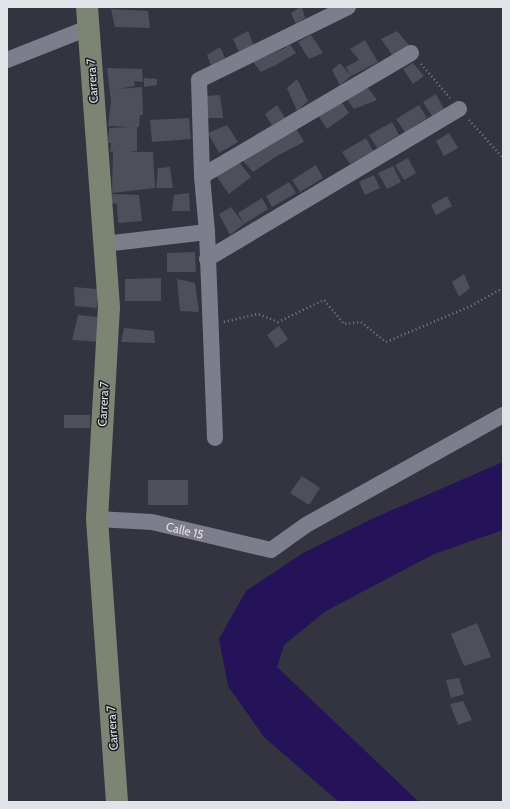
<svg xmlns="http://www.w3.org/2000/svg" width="510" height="809" font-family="Cabin,sans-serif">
<rect width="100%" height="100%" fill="#343440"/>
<polygon fill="#241358" points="503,462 503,530 434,554 326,611 284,645 277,667 419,802 339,802 264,737 228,686 219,639 246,591 303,553 376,517"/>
<g fill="#4f4e5b">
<polygon points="300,7 302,7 305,18 296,24 291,13"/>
<polygon points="111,9 148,11 150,28 115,27"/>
<polygon points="248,31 254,46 239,52 233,39"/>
<polygon points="397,31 409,45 393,56 381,39"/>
<polygon points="311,35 323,53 309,59 298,42"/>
<polygon points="365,40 378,62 351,76 340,85 332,70 340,63 351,76 346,67 359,60 350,49"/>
<polygon points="289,43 296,53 276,65 261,72 253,62 285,48"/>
<polygon points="220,47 225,58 211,65 207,55"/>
<polygon points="413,63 424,76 413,84 403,69"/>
<polygon points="107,68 142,69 143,82 134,81 135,86 118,89 142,87 143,115 140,115 139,127 137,127 137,151 129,152 153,152 155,188 112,193 113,151 110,152 111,143 108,143 109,128 131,127 108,126 111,102"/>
<polygon points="144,78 157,79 157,85 144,87"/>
<polygon points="297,79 308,101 297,111 287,88"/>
<polygon points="368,88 377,100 354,109 346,98"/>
<polygon points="436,94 444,109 432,116 423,102"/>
<polygon points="220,95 223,118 207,118 206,96"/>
<polygon points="341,101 349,113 327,129 317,114"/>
<polygon points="277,105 285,118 272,125 265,114"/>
<polygon points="419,105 427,118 405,132 396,119"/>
<polygon points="189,118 191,139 152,142 150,120"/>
<polygon points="392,122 399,135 377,148 369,135"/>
<polygon points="227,125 238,142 219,153 208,133"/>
<polygon points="296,128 304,142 277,156 253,172 238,155"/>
<polygon points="449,133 458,148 444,156 436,141"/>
<polygon points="366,138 373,151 350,164 342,152"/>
<polygon points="408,158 416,173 404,180 395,165"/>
<polygon points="239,162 251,177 229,194 212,170"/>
<polygon points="316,165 323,178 300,192 292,180"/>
<polygon points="393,166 401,182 387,189 378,173"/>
<polygon points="170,167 173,188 156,188 158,168"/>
<polygon points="374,175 380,188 365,195 359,182"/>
<polygon points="289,182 296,193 272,207 266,196"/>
<polygon points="189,193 190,211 172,211 174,195"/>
<polygon points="112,194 139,195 142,221 118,223 117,204 111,203"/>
<polygon points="447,196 452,206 436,215 431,205"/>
<polygon points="262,198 268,209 244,224 238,213"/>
<polygon points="231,207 244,224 230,235 219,214"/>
<polygon points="195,252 196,272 167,272 167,253"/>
<polygon points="464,274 470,288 459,297 452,282"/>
<polygon points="161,278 161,301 125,301 125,279"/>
<polygon points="177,279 195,283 199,312 180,311"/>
<polygon points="74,287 97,289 97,308 75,306"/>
<polygon points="78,315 98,317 99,342 72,340"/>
<polygon points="279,326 288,339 276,348 267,335"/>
<polygon points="124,328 154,331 155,343 121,342"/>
<rect x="64" y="415" width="26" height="13"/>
<polygon points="302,476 320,488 309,505 290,493"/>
<rect x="148" y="480" width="40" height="25"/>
<polygon points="477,623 491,657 464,666 451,634"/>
<polygon points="459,678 464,694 451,698 446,680"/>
<polygon points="463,701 472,720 458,725 450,704"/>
</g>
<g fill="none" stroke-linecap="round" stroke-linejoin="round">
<g stroke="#7c7c86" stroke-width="2.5" stroke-dasharray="1 3" stroke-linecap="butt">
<polyline points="421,64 450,98"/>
<polyline points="469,120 503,158"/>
<polyline points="224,322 258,314 278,322 324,300 344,324 361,322 386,342 471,306 503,288"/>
</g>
<g stroke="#7e7d8b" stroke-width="16">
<polyline points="7,60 88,28"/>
<polyline points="202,176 411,53"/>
<polyline points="104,244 207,232"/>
<polyline points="207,259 459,109"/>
<polyline points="215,438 207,232 202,176 199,80 348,7"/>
<path id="s1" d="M97,519l55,3 119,28 35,-25 197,-110"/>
</g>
<polyline stroke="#7c8574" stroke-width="22" points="87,7 109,307 97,519 117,802"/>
</g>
<g text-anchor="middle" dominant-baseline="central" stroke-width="3" stroke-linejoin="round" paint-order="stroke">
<g font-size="12" fill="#e2e2e9" stroke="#1c1c22">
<text transform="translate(92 81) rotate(-94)">Carrera 7</text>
<text transform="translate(103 404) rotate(-87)">Carrera 7</text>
<text stroke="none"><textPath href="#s1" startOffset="89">Calle 15</textPath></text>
<text transform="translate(112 728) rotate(-94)">Carrera 7</text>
</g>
</g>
<rect width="510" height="809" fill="none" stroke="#e2e2e9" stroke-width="16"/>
</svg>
